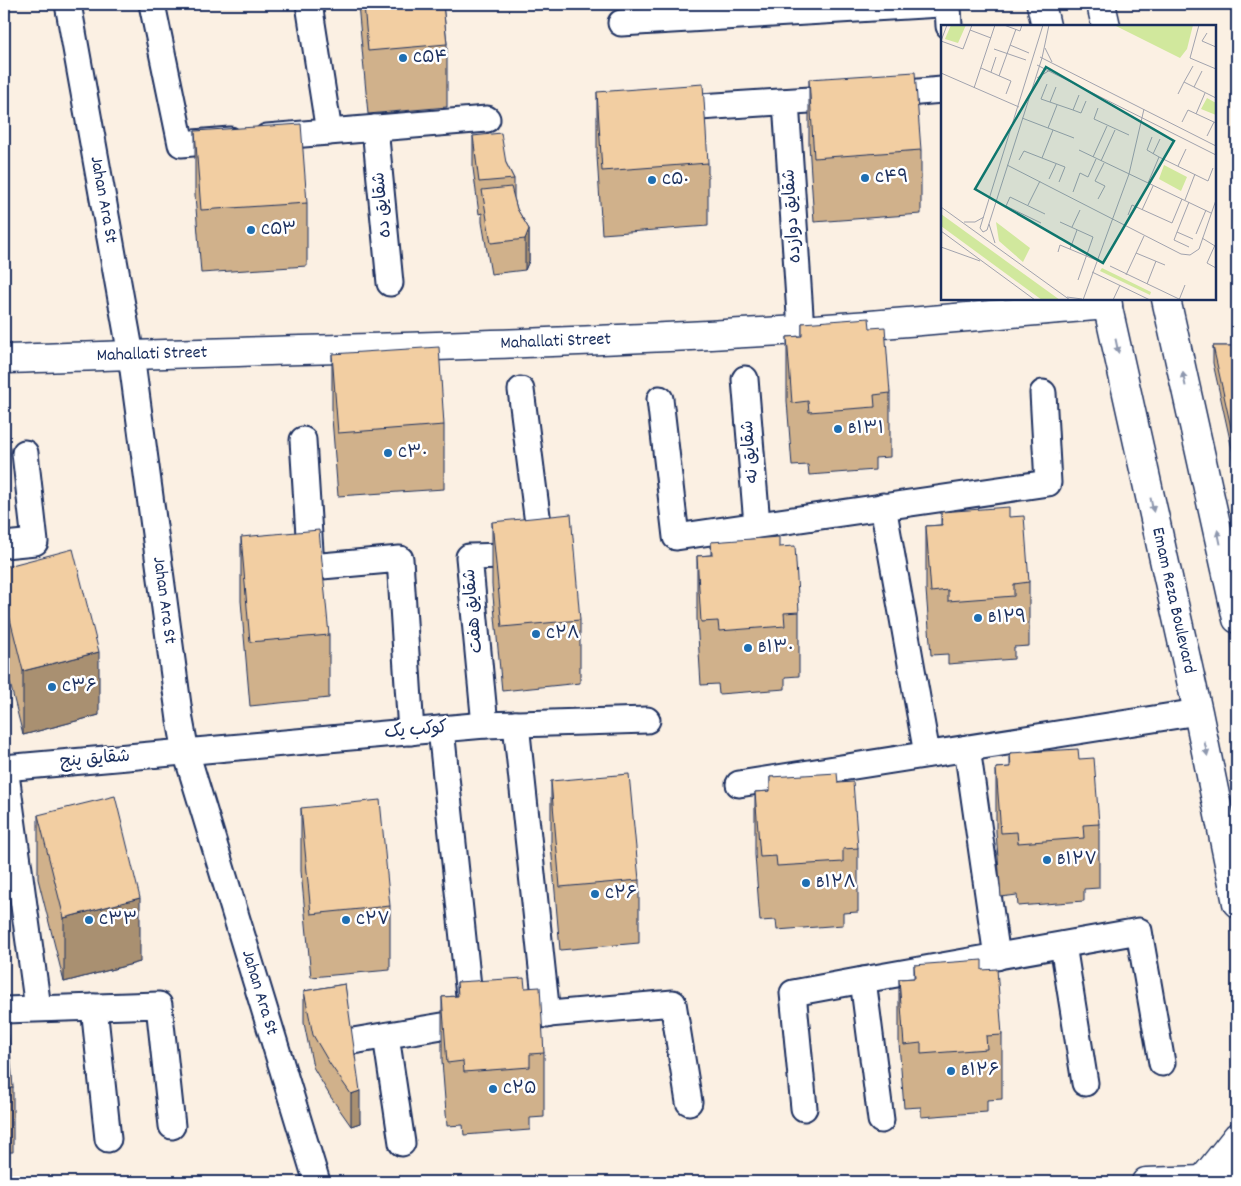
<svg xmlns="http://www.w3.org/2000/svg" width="1241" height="1186" font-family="Dekko,'Playpen Sans Arabic',sans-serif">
<rect width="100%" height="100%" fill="#fbf0e3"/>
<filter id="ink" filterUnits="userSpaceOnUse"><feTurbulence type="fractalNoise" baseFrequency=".02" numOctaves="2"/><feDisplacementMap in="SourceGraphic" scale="10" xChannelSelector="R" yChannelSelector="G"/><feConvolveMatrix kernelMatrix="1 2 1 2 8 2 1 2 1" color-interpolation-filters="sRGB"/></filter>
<g filter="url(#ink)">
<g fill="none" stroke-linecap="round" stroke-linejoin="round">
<g stroke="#1b2f5e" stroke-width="29">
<g id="street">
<path id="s1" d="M68,4l63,351 49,365 6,32 131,430"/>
<polyline points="152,4 181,144 230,140"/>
<polyline points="309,4 329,132"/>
<polyline points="945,4 948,7 949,26"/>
<polyline points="621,23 940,4"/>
<polyline points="884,95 942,90"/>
<polyline points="786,102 801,330"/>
<polyline points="669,109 841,98"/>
<polyline points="375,128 390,283"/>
<polyline points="267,137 487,119"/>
<polyline points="745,379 757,524"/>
<polyline points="660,399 676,537 1048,483 1043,393"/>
<polyline points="303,440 311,567 400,559 411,732"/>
<polyline points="883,506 927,754"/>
<polyline points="4,545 35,542 25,453"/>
<polyline points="516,724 547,1015"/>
<polyline points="485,725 469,557 542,555 521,390"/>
<polyline points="441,729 471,1015"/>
<polyline points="967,748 997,957"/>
<polyline points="5,767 38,1008"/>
<polyline points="4,768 485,725 647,720"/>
<polyline points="739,784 1198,712"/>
<polyline points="1063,945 1085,1083"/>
<polyline points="94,1007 108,1139"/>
<polyline points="4,1010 159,1005 172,1126"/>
<polyline points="386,1036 402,1143"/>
<polyline points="353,1041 472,1021 673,1003 689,1102"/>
<polyline points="804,1108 793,993 863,980"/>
<polyline points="881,1120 863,980 1139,931 1162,1063"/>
</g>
</g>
<g stroke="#1b2f5e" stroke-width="31">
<g id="secondary">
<polyline points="1041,4 1046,26"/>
<polyline points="1101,4 1106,26"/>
<path id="s2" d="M1106,299l92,413 39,191"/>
<polyline points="1166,299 1237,619"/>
<path id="s3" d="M4,359c264,-9 529,-13 794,-29 103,-6 207,-17 310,-25"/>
<polyline points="1203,1180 1237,1137"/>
<polyline points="1146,1182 1203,1180 1237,1176"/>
</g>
</g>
<use href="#street" stroke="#fff" stroke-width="25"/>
<use href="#secondary" stroke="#fff" stroke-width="28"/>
</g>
<g fill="#d0b18b" stroke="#1b2f5e">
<polygon points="358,4 443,4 447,44 447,107 368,114"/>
<polygon points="809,79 921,150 921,214 814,222 809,143"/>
<polygon points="597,92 708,163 708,226 602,234 597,156"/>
<polygon points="195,131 307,203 307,266 201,273 195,195"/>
<polygon points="473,136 506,163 514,179 514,198 517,209 529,229 529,261 525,270 491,274 482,222 482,213 479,214 473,168"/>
<polygon points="802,323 870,328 890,393 890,457 875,458 875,470 809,475 808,465 792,466 787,401 787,337 802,336"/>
<polygon points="1213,346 1237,346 1237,457 1234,458 1213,363"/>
<polygon points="332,354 444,425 444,489 338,496 332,418"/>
<polygon points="941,512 1009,517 1029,582 1029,646 1014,647 1014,659 948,664 948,654 931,655 926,590 926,526 941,525"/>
<polygon points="492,522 580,620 580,683 502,691 492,585"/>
<polygon points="241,537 329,635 329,698 250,706 241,601"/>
<polygon points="711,542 779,547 799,612 799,676 785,677 785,689 719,694 718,684 701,685 697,619 697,556 711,555"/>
<polygon points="4,567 99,715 23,735 4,659"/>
<polygon points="1010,753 1079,759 1099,824 1099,888 1084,889 1084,901 1018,906 1017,895 1001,897 996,832 996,768 1010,767"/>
<polygon points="770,777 838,783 858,848 858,912 843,913 843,925 777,930 776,920 760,921 755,855 755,792 770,791"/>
<polygon points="551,781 639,880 639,943 560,950 551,845"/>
<polygon points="301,808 390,906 390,970 311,977 301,871"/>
<polygon points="38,815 140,962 64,982 38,879"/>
<polygon points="914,965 982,970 1002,1035 1002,1099 987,1100 987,1112 921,1117 921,1107 904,1108 899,1043 899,979 914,978"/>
<polygon points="457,982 525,988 544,1053 544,1117 530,1118 530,1130 464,1135 463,1125 447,1126 442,1061 442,997 457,996"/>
<polygon points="345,984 360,1123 351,1126 330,1096 313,1067 304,1023 304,991"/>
<polygon points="4,1010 13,1088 13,1152 4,1152"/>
</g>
<g fill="#a99071" stroke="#1b2f5e">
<polygon points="529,229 529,261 525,270 525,239"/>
<polygon points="1234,441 1237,441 1237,457 1234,458"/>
<polygon points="99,652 99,715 23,735 23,671"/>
<polygon points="140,898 140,962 64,982 64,918"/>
<polygon points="360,1091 360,1123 351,1126 351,1094"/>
</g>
<g fill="#f2cea2" stroke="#1b2f5e">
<polygon points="364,4 443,4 447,44 368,51"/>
<polygon points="915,72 921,150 814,158 809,79"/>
<polygon points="703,84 708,163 602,171 597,92"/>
<polygon points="301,124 307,203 201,210 195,131"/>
<polygon points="501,133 506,163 514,179 479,182 473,136"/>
<polygon points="511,187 517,209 529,229 525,239 491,243 482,190"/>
<polygon points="869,318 870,328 885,327 890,393 874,395 875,407 809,412 808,401 792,403 787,337 802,336 802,323"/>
<polygon points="1213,346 1237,346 1237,441 1234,441"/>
<polygon points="439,347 444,425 338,433 332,354"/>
<polygon points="1009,507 1009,517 1024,516 1029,582 1014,584 1014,596 948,601 948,590 931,592 926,526 942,525 941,512"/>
<polygon points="571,514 580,620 502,627 492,522"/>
<polygon points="319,530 329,635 250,642 241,537"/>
<polygon points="779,537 779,547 795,546 799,612 784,613 785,626 719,631 718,621 701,622 697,556 712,555 711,542"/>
<polygon points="73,549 99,652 23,671 4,595 4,567"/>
<polygon points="1078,749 1079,759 1094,758 1099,824 1083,825 1084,838 1018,843 1017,832 1001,833 996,768 1011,767 1010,753"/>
<polygon points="837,773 838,783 853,782 858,848 843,849 843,862 777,866 776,856 760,857 755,792 770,791 770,777"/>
<polygon points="629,774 639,880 560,887 551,781"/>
<polygon points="115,796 140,898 64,918 38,815"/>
<polygon points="380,800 390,906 311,914 301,808"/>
<polygon points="982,960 982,970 997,969 1002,1035 986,1036 987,1049 921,1054 921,1043 904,1045 899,979 915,978 914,965"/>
<polygon points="524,978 525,988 540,987 544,1053 530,1054 530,1067 464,1072 463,1061 447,1063 442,997 458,996 457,982"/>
<polygon points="345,984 360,1091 351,1094 330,1064 313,1035 304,991"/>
<polygon points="4,1010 7,1010 13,1088 4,1089"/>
</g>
<defs><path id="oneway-solid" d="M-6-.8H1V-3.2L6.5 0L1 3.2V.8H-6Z" transform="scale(1.25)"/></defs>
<g fill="#8d97ae">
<use href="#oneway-solid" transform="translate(1117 346) rotate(78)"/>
<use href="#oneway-solid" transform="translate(1184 379) rotate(-102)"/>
<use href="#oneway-solid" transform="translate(1152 505) rotate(78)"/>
<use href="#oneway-solid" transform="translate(1219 537) rotate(-102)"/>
<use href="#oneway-solid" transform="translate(1206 749) rotate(78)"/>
</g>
</g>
<g fill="#1f6fb2" stroke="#fff" stroke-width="2">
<circle cx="403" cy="58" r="5"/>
<circle cx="865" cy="178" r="5"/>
<circle cx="652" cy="180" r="5"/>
<circle cx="251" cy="230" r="5"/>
<circle cx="838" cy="429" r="5"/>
<circle cx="388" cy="453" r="5"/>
<circle cx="978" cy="618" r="5"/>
<circle cx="536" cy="634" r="5"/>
<circle cx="748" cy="648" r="5"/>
<circle cx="52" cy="687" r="5"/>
<circle cx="1047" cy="860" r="5"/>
<circle cx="806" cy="883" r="5"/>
<circle cx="595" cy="894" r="5"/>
<circle cx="89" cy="920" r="5"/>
<circle cx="346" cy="920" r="5"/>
<circle cx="951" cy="1071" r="5"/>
<circle cx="493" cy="1089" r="5"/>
</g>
<g text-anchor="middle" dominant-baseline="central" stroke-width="5" stroke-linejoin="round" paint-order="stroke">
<g font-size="18" fill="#1b2f5e" stroke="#fff" text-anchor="start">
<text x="413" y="58">C۵۴</text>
<text x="875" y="178">C۴۹</text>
<text x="662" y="180">C۵۰</text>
<text x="261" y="230">C۵۳</text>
<text x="848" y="429">B۱۳۱</text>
<text x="398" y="453">C۳۰</text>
<text x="988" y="618">B۱۲۹</text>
<text x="546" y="634">C۲۸</text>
<text x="758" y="648">B۱۳۰</text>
<text x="62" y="687">C۳۶</text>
<text x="1057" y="860">B۱۲۷</text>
<text x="816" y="883">B۱۲۸</text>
<text x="605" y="894">C۲۶</text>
<text x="99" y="920">C۳۳</text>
<text x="356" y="920">C۲۷</text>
<text x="961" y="1071">B۱۲۶</text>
<text x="503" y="1089">C۲۵</text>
</g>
<g font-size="18" fill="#1b2f5e" stroke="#fff">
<text stroke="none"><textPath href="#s1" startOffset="199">Jahan Ara St</textPath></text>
<text transform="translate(383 205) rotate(-96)">شقایق ده</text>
<text transform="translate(793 216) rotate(-94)">شقایق دوازده</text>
<text stroke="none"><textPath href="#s3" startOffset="552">Mahallati Street</textPath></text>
<text stroke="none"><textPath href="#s3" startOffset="148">Mahallati Street</textPath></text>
<text transform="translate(751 452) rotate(-95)">شقایق نه</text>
<text stroke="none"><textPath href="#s1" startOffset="604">Jahan Ara St</textPath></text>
<text stroke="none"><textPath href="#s2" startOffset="309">Emam Reza Boulevard</textPath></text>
<text transform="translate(474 611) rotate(-95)">شقایق هفت</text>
<text transform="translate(416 731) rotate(-5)">کوکب یک</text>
<text transform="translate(95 760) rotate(-5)">شقایق پنج</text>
<text stroke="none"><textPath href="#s1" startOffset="1009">Jahan Ara St</textPath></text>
</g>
</g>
<g transform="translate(941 25)">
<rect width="275" height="275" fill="#fbf0e3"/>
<path d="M10,0h15l-8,18 -13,-4zM173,0h79l-6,24 -7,9zM266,73l9,5v12l-15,-6zM223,140l23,12 -6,14 -22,-12zM0,189l119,86h-18l-101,-74zM55,197l34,26 -7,14 -24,-21zM161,243l49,24 -1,3 -50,-24z" fill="#d1e89d"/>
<path fill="none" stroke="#a1a3ae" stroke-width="1" d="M6,0l-6,16 22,8 9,-24M63,0l16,6 2,-6M102,0l-63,203 3,4 4,-2 55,-172 7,-33M258,0l-9,33 26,11M29,5l21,8M266,8l-5,8 14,6M69,20l19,8M104,23l7,14M53,24l32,11M99,32l176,89M96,40l179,90M40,43l30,13 -5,13M50,47l5,-15M0,48l78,34M58,51l17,-47M96,53l13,-8M243,57l9,-16M106,59l-6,15 32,11 6,-15M253,62l8,-16M33,63l21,-63M237,69l6,-12 32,16M109,77l6,-15M157,83l-4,11 35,16M132,85l8,3 5,-12M255,89l9,-21M81,93l52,20M241,97l6,-12 28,13M107,103l9,-23M266,111l7,-14M211,112l-5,13 12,7 49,24 5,-13M138,125l132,63M212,129l7,-15M152,132l14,-31M101,133l11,-28M78,135l5,-9 41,16 -6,15M160,136l14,-31M66,140l174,89 9,1 9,-6 17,-49M237,141l8,-17M108,154l7,-15M207,158l11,-26M132,167l7,-19 8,4 8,-18M157,174l7,-13 -10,-5 9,-18M244,175l10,-26M248,177l-12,30 16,7M87,180l12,-24M0,182l129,93M201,185l11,-24M187,190l4,-10 40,18 10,-24M23,197h11l9,-5M119,197l33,15 -15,43M100,198l-35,-17 4,-9 35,17M48,199l6,19M131,202l8,-17M0,206l94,69M236,207l-3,8 15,7M255,209l10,-24M261,213l13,8M274,220l-8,18 9,5M0,222l39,14M129,224l7,-19M117,227l2,-7 36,15M195,228l29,12M169,241l69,33M151,247l58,28M185,250l18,-39M206,259l9,-23M126,272l15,2M142,275l46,-126 15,-65M172,275l7,-15M238,275l6,-15"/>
<path fill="#0f766e" fill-opacity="0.15" stroke="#0f766e" stroke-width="2.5" d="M105,42l128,74 -71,122 -128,-74z"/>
<rect width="275" height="275" fill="none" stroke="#1b2f5e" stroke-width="2.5"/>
</g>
<rect width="1241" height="1186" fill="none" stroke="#fff" stroke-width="20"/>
<rect x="10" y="10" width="1221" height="1166" fill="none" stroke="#1b2f5e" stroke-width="2" filter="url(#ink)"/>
</svg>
